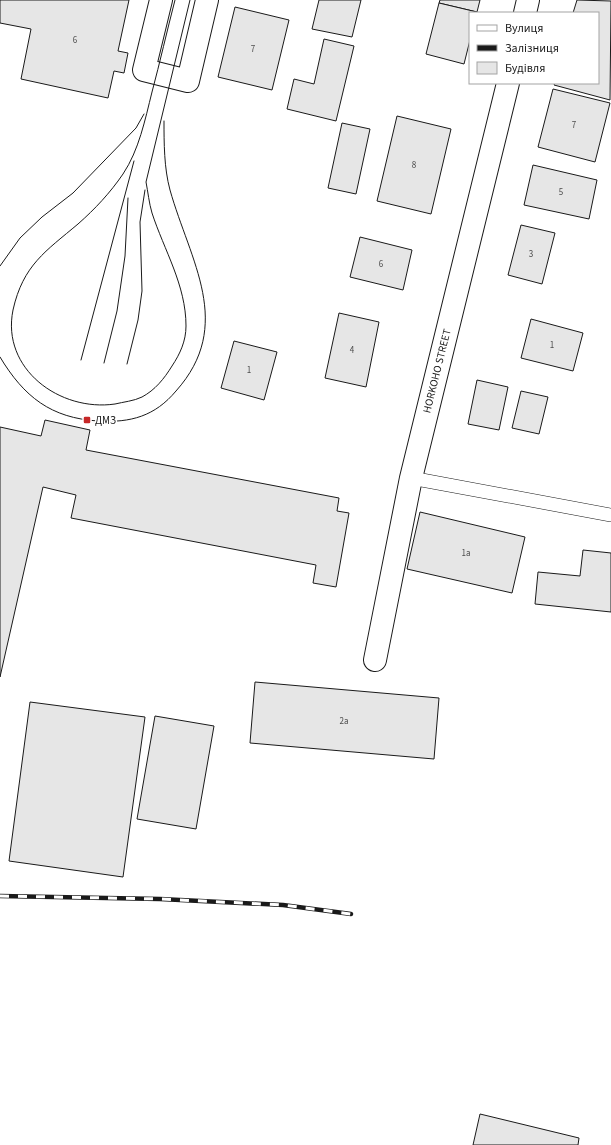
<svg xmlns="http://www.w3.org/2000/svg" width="611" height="1145" font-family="'Source Sans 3',sans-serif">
<rect width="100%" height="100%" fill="#fff"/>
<g fill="#e6e6e6" stroke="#1a1a1a">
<polygon points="0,0 129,0 118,51 128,53 124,73 114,71 108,98 21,79 31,29 0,23"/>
<polygon points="319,0 361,0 352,37 312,29"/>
<polygon points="440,0 480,0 477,12 439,3"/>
<polygon points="577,0 611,1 610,100 554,85 555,83 598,83 598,13 573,13"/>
<polygon points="439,3 477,12 470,13 470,40 464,64 426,54"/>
<polygon points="235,7 289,20 272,90 218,77"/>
<polygon points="324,39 354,46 336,121 287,109 294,79 314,84"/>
<polygon points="553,89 610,103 595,162 538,147"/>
<polygon points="397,116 451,129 431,214 377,201"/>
<polygon points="342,123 370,129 356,194 328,188"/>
<polygon points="533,165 597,180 589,219 524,205"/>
<polygon points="521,225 555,233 542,284 508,275"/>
<polygon points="360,237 412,250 403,290 350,277"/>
<polygon points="339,313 379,322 366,387 325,378"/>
<polygon points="531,319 583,333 573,371 521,358"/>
<polygon points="234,341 277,352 264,400 221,388"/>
<polygon points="477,380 508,387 499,430 468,424"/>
<polygon points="521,391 548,397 539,434 512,428"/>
<polygon points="45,420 90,430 86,450 339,498 337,511 349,513 336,587 313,583 316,565 71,518 76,495 43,487 0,677 0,427 41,436"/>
<polygon points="420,512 525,537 512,593 407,569"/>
<polygon points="583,550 611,553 611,612 535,604 538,572 580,576"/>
<polygon points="255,682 439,698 434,759 250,743"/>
<polygon points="30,702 145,717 123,877 9,861"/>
<polygon points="155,716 214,726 196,829 137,819"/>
<polygon points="480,1114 579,1138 578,1145 473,1145"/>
</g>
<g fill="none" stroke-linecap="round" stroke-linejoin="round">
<g stroke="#1a1a1a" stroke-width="14">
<polyline id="lane" points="411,478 611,515"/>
</g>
<g stroke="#1a1a1a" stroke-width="24">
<g id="street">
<polyline points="161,0 144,70 188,81 207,0"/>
<polyline points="525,13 528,0"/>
<polyline points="375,660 411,478 508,83"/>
</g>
</g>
<use href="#lane" stroke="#fff" stroke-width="13"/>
<use href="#street" stroke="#fff" stroke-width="22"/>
<g stroke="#1a1a1a" stroke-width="1">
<path d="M175,0c-8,31 -15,62 -23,92 -7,28 -13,58 -29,82 -13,19 -28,35 -45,50 -32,27 -55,41 -65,86 -12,59 47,102 102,94 8,-2 19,-3 27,-7 13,-7 22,-18 30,-31 8,-12 14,-25 14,-40 0,-41 -22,-76 -34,-113 -3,-10 -4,-21 -6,-31l44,-182"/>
<polyline points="0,266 20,238 42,217 73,193 136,128 144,114"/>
<path d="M0,357c24,40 51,61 98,64 33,2 57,-5 78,-30 59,-66 14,-130 -6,-201 -6,-22 -6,-47 -6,-69"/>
<polyline points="81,360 134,161"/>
<polyline points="104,363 117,311 125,256 128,198"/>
<polyline points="127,364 138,320 142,291 140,222 145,190"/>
</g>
<g stroke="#1a1a1a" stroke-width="4.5">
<polyline id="rail" points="0,896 160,899 283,905 351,914"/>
</g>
<use href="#rail" stroke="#fff" stroke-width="3" stroke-dasharray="9" stroke-linecap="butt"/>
</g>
<rect fill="#c62828" stroke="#fff" stroke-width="1.5" x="83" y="416" width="8" height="8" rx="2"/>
<g text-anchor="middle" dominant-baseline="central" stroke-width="3" stroke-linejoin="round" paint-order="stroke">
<g font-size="9" fill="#4d4d4d">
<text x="75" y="40">6</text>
<text x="253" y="49">7</text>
<text x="574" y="125">7</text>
<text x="414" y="165">8</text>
<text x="561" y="192">5</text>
<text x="531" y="254">3</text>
<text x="381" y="264">6</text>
<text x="552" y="345">1</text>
<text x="352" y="350">4</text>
<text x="249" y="370">1</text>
<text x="466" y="553">1а</text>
<text x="344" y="721">2а</text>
</g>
<g font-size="11" fill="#1a1a1a" stroke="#fff">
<text transform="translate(437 371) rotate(-76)">HORKOHO STREET</text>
</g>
<g font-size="11" fill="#1a1a1a" stroke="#fff" text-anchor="start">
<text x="95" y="420">ДМЗ</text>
</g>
</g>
<rect x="469" y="12" width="130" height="72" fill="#ffffff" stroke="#a3a3a3"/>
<rect x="477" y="25" width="20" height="6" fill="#ffffff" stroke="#a3a3a3"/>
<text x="505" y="32" font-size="12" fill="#1a1a1a">Вулиця</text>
<rect x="477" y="45" width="20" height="6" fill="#1a1a1a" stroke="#a3a3a3"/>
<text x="505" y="52" font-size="12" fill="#1a1a1a">Залізниця</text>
<rect x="477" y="62" width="20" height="12" fill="#e6e6e6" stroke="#a3a3a3"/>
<text x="505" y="72" font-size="12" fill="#1a1a1a">Будівля</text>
</svg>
